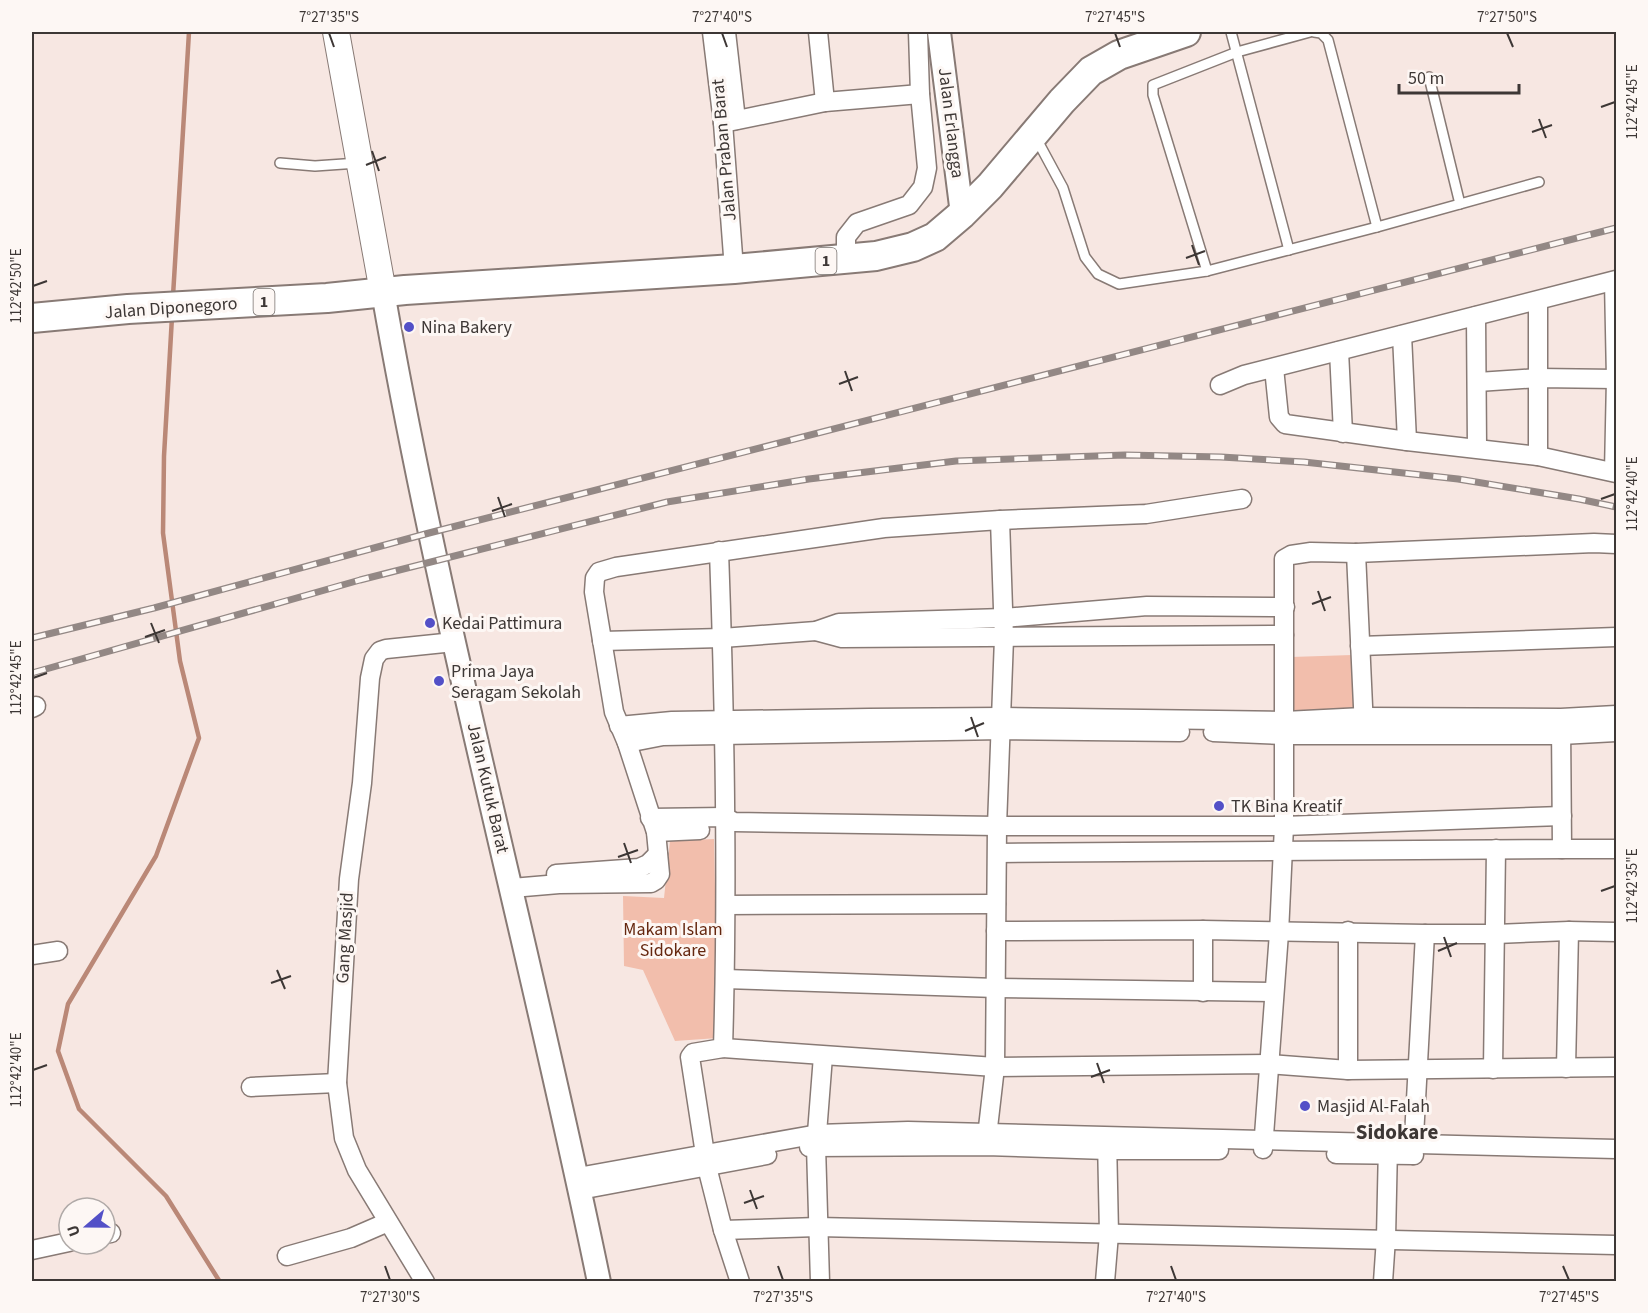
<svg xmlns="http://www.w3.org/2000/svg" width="1648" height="1313" font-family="'Source Sans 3',sans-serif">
<rect width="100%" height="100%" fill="#f7e7e2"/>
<g fill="#f2beac">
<polygon points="1352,655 1354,716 1291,718 1291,657"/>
<polygon points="714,839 718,1038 675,1041 643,970 624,966 623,896 664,898 670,841"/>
</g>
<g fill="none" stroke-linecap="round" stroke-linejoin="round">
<g stroke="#ba8877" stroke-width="4.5">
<polyline points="173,296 189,32"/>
<polyline points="172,317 164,456 163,533 180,661 199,738 156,856 68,1004 58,1051 79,1109 166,1196 220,1282"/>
</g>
<g stroke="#887a75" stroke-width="12">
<g id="service">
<polyline points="1231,32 1289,250"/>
<polyline points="1314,32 1321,33 1328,40 1377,227"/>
<polyline points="1429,77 1460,204"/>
<polyline points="1036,138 1063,188 1085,257 1098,274 1119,284 1207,271 1377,227 1539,182"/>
<polyline points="280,163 315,166 358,163"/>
<polyline points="1207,271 1153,95 1153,85 1237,52 1310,32"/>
</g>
</g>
<g stroke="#887a75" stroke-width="21">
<g id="minor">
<polyline points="712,32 723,123 734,269"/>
<polyline points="726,32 736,120"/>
<polyline points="818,32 825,102"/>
<polyline points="723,123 825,102 920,94"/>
<polyline points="846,259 846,237 857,223 909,205 923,187 927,168 920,94 918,32"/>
<polyline points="1614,281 1616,379 1614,472"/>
<polyline points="1476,316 1477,447"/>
<polyline points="1402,335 1407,441"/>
<polyline points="1339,351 1343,433"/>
<polyline points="1274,368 1279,417 1285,424 1407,441 1538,456 1616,473"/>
<polyline points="1478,382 1538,378 1616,379"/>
<polyline points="1220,385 1244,375 1616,280"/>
<polyline points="1538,456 1538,302"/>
<path d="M719,551c6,166 9,331 4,497l-30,5 -3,4 17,110 16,63 17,52"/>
<polyline points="1356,553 1364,728"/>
<polyline points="816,631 842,638 1284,635"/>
<polyline points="602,641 722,638 816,631 839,623 1004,618 1147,606 1285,607"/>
<polyline points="1360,646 1616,637"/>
<polyline points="32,708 36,706"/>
<polyline points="619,726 672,721 869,718 1002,717 1285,721 1363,717 1561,718 1616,715"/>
<polyline points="1213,732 1285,735 1561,735 1616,732"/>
<polyline points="627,743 663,736 1002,730 1180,732"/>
<polyline points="650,818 725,817 734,822 997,826 1284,826 1562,816"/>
<polyline points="656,832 700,830"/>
<polyline points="1562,849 1616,849"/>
<polyline points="998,853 1562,849 1561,723"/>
<polyline points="556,874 639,868 648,864 658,854"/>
<polyline points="512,888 559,884 651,883 656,880 660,874 656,832 627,743 614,712 594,592 595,578 599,572 616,567 884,528 1000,520 1146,514 1242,499"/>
<polyline points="726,905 996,904"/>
<polyline points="996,931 1203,930 1425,934 1496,934 1569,931 1616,932"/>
<polyline points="1348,931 1348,1070"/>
<polyline points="32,955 58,951"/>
<polyline points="725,979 996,988 1273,992"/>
<polyline points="1203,992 1203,930"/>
<polyline points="723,1048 995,1067 1268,1064 1348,1070 1616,1067"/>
<polyline points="1566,1068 1569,931"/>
<polyline points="1493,1069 1496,849"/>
<polyline points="251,1087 337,1083"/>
<polyline points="986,1145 995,1067 997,826 1004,638 1000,520"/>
<polyline points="809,1147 986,1146 1107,1150 1219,1150"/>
<polyline points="1263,1149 1279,933 1284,826 1284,559 1291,555 1311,552 1356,553 1594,543 1616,544"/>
<polyline points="1336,1154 1414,1155"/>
<polyline points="1413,1155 1425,934"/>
<polyline points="578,1177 818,1134 908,1131 1616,1149"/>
<polyline points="580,1190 767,1155"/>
<polyline points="723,1230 818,1227 1616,1245"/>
<polyline points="105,1234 111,1233"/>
<polyline points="32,1250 69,1242"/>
<polyline points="287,1256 351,1238 388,1222"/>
<polyline points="425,1282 357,1170 344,1138 337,1083 349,879 362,783 370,678 374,659 380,651 386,649 454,642"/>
<polyline points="820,1282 816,1146 823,1056"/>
<polyline points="1105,1282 1109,1234 1107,1139"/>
<polyline points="1383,1282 1386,1238 1388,1145"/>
</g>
</g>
<g stroke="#887a75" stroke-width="26">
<g id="tertiary">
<polyline points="939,32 962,214"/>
<path d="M383,292c58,333 148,659 216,990"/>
</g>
</g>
<g stroke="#887a75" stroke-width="28">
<polyline id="secondary" points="336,32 383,292"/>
</g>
<g stroke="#887a75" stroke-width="32">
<polyline id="trunk" points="32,318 128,309 327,298 405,290 734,269 876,256 913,247 935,237 962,214 990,186 1062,101 1091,71 1119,55 1186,32"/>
</g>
<use href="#service" stroke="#fff" stroke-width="9"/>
<use href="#minor" stroke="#fff" stroke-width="18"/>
<use href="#tertiary" stroke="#fff" stroke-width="22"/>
<use href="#secondary" stroke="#fff" stroke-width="26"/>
<use href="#trunk" stroke="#fff" stroke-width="28"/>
<g stroke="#938885" stroke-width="7">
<g id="rail">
<polyline points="32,638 154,608 429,533 1616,228"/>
<polyline points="32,673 360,580 667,502 809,479 956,461 1125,455 1221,457 1304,462 1458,479 1579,499 1616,507"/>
</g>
</g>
<use href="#rail" stroke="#fdf7f4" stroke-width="4.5" stroke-dasharray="14" stroke-linecap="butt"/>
</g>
<path fill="none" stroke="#3d3735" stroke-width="2" d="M329,33l5,14M722,33l5,14M1115,33l5,14M1507,33l6,14M1601,107l14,-5M1539,119l7,19M1532,132l20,-7M372,151l7,20M366,165l20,-8M1192,245l7,20M1186,258l19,-7M33,286l14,-5M845,371l7,20M839,384l19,-7M498,497l7,20M1601,499l14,-5M492,511l20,-7M1318,591l7,20M1312,604l19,-7M151,623l8,20M145,637l20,-7M33,678l14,-5M971,717l7,20M965,731l19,-8M624,843l7,20M618,857l20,-7M1601,891l14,-5M1444,937l7,20M1438,951l19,-8M277,970l8,19M271,983l20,-7M1097,1063l7,20M33,1070l14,-5M1091,1077l19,-7M750,1190l7,19M744,1203l20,-7M385,1266l5,14M778,1266l5,14M1171,1266l5,14M1563,1266l6,14"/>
<g fill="#5350c7" stroke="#fdf7f4" stroke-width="2">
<circle cx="409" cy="327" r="6"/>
<circle cx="430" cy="623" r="6"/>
<circle cx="439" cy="681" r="6"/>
<circle cx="1219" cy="806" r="6"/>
<circle cx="1305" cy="1106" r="6"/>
</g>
<g text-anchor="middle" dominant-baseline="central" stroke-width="6" stroke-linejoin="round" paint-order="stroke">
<g fill="#fdf7f4" stroke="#77716e" stroke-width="1.5">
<rect x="815.5" y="248" width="21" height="26" rx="4.5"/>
<rect x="253.5" y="289" width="21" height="26" rx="4.5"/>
</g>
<g font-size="16" font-weight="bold" fill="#3d3735">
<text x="826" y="261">1</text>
<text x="264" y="302">1</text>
</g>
<g font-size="18" fill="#3d3735" stroke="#fdf7f4">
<text transform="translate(951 123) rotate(83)">Jalan Erlangga</text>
<text transform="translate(724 150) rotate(-95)">Jalan Praban Barat</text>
<text transform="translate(171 308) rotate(-4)">Jalan Diponegoro</text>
<text transform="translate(488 788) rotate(77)">Jalan Kutuk Barat</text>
<text transform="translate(345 938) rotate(-87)">Gang Masjid</text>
</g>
<g font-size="18" fill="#3d3735" stroke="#fdf7f4" text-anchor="start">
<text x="421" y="327">Nina Bakery</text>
<text x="442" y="623">Kedai Pattimura</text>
<text x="451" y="671">Prima Jaya<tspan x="451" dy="21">Seragam Sekolah</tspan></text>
<text x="1231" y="806">TK Bina Kreatif</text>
<text x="1317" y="1106">Masjid Al-Falah</text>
</g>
<g font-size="18" fill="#65270f" stroke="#fdf7f4">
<text x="673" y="929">Makam Islam<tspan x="673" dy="21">Sidokare</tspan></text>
</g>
<g font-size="21" font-weight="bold" fill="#3d3735" stroke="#fdf7f4">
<text x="1397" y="1132">Sidokare</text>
</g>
</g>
<rect width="1648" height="1313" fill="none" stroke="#fdf7f4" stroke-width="66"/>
<g transform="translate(87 1226) rotate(250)"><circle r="28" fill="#fdf7f4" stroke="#b0aaa8" stroke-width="1.5"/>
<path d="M0-4.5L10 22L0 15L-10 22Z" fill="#5350c7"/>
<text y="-9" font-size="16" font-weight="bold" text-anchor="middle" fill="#3d3735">U</text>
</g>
<path d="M1399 84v9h120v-9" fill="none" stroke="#3d3735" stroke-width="3"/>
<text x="1408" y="84" font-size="18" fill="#3d3735" stroke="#fdf7f4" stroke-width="4.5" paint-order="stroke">50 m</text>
<rect x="33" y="33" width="1582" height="1247" fill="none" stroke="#3d3735" stroke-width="2"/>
<g font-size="15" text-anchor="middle" fill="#3d3735">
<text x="329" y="22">7°27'35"S</text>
<text x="722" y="22">7°27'40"S</text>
<text x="1115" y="22">7°27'45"S</text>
<text x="1507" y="22">7°27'50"S</text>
<text transform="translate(1632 102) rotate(-90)" y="5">112°42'45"E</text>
<text transform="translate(16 286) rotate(-90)" y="5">112°42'50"E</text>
<text transform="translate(1632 494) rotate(-90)" y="5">112°42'40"E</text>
<text transform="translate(16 678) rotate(-90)" y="5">112°42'45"E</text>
<text transform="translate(1632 886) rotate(-90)" y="5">112°42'35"E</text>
<text transform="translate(16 1070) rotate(-90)" y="5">112°42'40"E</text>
<text x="390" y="1302">7°27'30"S</text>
<text x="783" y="1302">7°27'35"S</text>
<text x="1176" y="1302">7°27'40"S</text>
<text x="1569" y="1302">7°27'45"S</text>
</g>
</svg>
